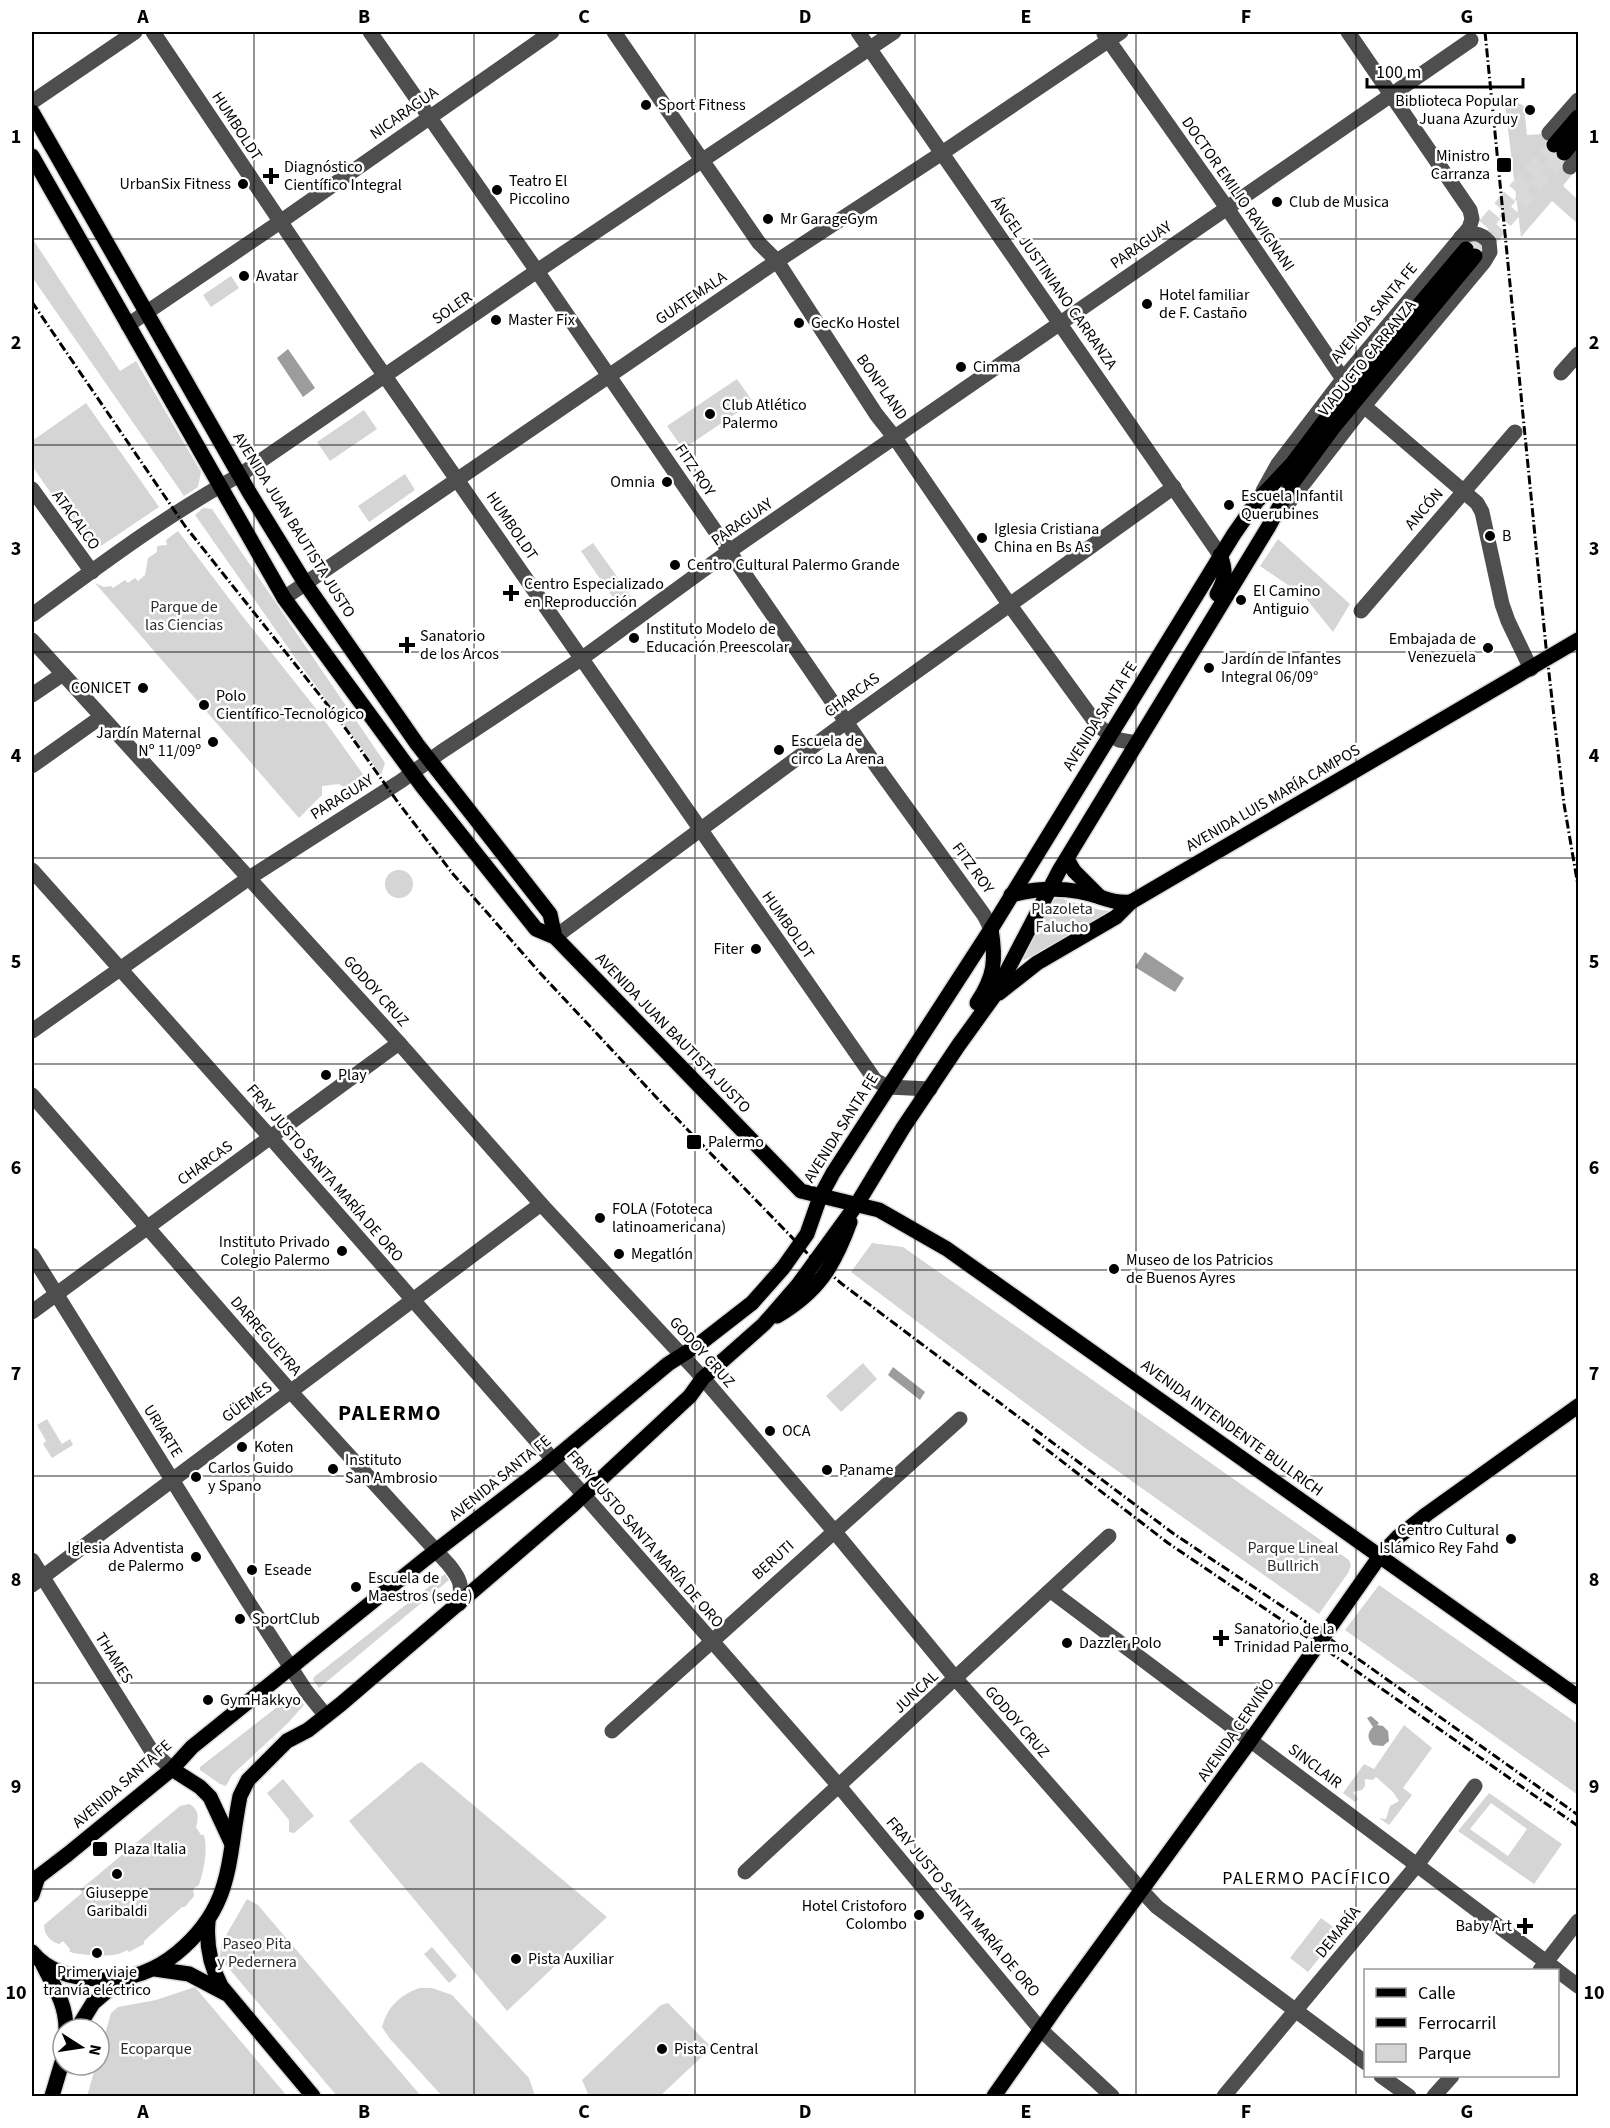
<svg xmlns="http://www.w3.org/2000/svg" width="1610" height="2128" font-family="'Source Sans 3',sans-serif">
<rect width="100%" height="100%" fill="#fff"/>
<g fill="#d5d5d5" fill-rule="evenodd">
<polygon points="1504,96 1524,106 1527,135 1542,134 1578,167 1563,186 1578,200 1578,224 1552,201 1521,237"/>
<polygon points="32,238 120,371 136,361 201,472 198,487 184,496 32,277"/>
<polygon points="231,276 239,288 211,307 203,295"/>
<polygon points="737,379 753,402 683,449 667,426"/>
<polygon points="86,403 159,507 101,546 94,546 85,542 32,466 32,441"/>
<polygon points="364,410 377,429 330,461 317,442"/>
<polygon points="405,474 415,490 369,522 358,506"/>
<polygon points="203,508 212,509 385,763 381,775 294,656 195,515"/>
<polygon points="178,531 240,613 317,710 370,784 345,788 339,784 322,786 322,795 299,818 95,583 104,587 111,586 113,588 125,580 128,583 135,578 138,581 145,575 148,558 157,552 157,546 167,545 166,540"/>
<polygon points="1278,539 1350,604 1333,632 1304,596 1260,566"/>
<polygon points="593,543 635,602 622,611 581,551"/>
<circle cx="399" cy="884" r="14"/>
<polygon points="1059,898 1100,910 1113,911 1024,960 1023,958 1045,909 1055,899"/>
<polygon points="872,1243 903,1247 1349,1560 1351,1566 1348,1573 1319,1614 1088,1450 851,1272"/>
<polygon points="863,1363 877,1379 841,1412 826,1396"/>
<polygon points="47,1419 62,1444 70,1439 73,1445 52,1458 43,1444 46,1441 37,1425"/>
<polygon points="445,1574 449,1580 319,1688 313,1680 314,1677"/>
<polygon points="1379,1585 1578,1724 1578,1795 1345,1630"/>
<polygon points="294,1694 304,1705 288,1723 232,1775 226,1786 220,1784 200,1770 200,1767"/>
<polygon points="1404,1725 1432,1748 1403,1788 1412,1795 1389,1825 1379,1818 1386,1819 1390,1806 1399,1801 1393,1792 1376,1777 1373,1780 1365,1779 1365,1786 1362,1790 1353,1792 1358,1799 1355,1802 1343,1793 1364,1764 1374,1769"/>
<polygon points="422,1762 607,1917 507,2011 349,1821 417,1764"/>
<polygon points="283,1779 314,1816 294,1833 289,1832 289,1820 267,1793"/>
<path d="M1489,1793l73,51 -28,40 -76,-53zM1491,1803l36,26 -19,27 -38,-27z"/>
<path d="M189,1804c10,5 10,14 7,23l5,8h3c4,16 0,34 -5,50l-6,4 1,7 -9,11h-3l-38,34v3l-15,8 -2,-2c-13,9 -39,5 -54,3l-4,-2 1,-2 -7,-8 -4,3c-9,-3 -15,-9 -15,-19l38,-32 -2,-3 100,-84z"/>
<polygon points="247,1899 258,1905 421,2096 337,2096 220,1958 221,1944"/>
<polygon points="1321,1918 1340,1932 1308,1972 1290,1958"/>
<polygon points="432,1947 457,1976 449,1983 424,1954"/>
<polygon points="195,1987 287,2096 87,2096 96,2065 99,2065 99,2055 111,2013 118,2007 156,2000"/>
<path d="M419,1988h13l20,7 77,83 6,18h-93l-52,-57 -8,-12c6,-21 17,-31 37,-39z"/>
<polygon points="668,2003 709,2045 707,2052 660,2096 589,2096 582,2080 661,2005"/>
</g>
<g fill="#9c9c9c">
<polygon points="288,349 315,388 303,397 277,358"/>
<polygon points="1145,952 1184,978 1175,992 1135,967"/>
<polygon points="893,1367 925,1392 920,1400 888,1375"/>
<path d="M1371,1716l8,7 -2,2 6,1 5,5 1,10 -6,5 -10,-1c-6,-6 -6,-12 0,-18l-6,-9z"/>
</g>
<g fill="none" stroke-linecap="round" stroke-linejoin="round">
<g stroke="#d9d9d9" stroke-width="15" stroke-dasharray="15 8" stroke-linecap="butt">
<polyline points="1470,243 1554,145"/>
<polyline points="1475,256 1564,153"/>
</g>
<g stroke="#dbdbdb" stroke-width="18">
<g id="major">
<polyline points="32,112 249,492 305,583 417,744 550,914 555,937"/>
<polyline points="1554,145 1578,117"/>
<polyline points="1564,153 1578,136"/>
<polyline points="32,156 284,598 422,786 536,929 555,937 801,1191 879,1210 947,1249 1578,1697"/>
<path d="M1217,594c9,-15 9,-24 3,-39"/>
<polyline points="1067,859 1074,871 1100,897"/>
<path d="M1011,895c28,-8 60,-8 89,2 12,4 18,6 31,5"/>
<polyline points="999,993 1037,963 1116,917 1131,902 1578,640"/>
<path d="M977,1003c18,-27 19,-43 14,-74"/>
<path d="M777,1316c41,-24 57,-50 73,-94"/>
<polyline points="172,1769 200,1787 210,1797 231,1842"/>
<polyline points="32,1879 38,1877 68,1854 172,1769 192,1747 424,1560 542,1469 668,1364 698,1345 752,1303 783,1268 807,1234 820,1197 833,1173 991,929 1234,534 1257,501 1292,464 1349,388 1466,249"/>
<polyline points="32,1895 38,1877"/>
<path d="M208,1922c-2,23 2,43 13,64l92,110"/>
<path d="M32,1952c17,21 44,27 70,27 28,1 53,-8 75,-26 57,-47 50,-92 63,-157l8,-16 39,-39 21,-11 33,-26 232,-199 117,-109 13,-18 61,-54 34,-39 59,-81 46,-76 55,-82 36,-50 65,-125 210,-345 22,-41 42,-57 142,-172"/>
<path d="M43,1965c11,22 23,38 23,64"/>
<polyline points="155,1969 189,1974 225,1993"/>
<polyline points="77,2029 93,2003 121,1979"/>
<polyline points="52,2096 63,2059"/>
<polyline points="994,2096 1060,2002 1250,1741 1380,1556 1398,1537 1427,1514 1578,1406"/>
</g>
</g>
<g stroke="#4e4e4e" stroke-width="15">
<polyline points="153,32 364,346 875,1080 888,1087 930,1089"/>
<polyline points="370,32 537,271 877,767 984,915 991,929"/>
<polyline points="614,32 759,243 777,261 876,414 895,438 1009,604 1098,726 1119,740 1137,743"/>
<polyline points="858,32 1220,555"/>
<polyline points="1104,34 1227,208 1343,379"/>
<polyline points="32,102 135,32"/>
<polyline points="1549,133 1578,100"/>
<polyline points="1570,167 1578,156"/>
<polyline points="128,325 280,222 552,32"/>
<polyline points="1561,373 1578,354"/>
<polyline points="1364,406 1477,503 1482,512 1502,604 1508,621 1531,669"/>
<polyline points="32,489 92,572"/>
<polyline points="1263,491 1278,464 1343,379 1469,228 1472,219 1470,210 1348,32"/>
<path d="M1280,514l84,-108 120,-144 6,-10 -1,-10c-9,-10 -17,-10 -28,-5"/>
<polyline points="284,598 777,261 942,153 1121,32"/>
<polyline points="1361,611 1515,432"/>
<path d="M32,615c67,-49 134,-100 208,-140l297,-204 357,-239"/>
<polyline points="32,640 399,1043 541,1204 703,1378 834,1531 956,1679 1142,1891 1157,1907 1366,2063"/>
<polyline points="32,695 63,674"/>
<polyline points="32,766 101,717"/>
<polyline points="32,870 271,1138 839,1786 1041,2030 1112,2096"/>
<polyline points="555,937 846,722 1174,487"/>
<polyline points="32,1031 249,878 401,781 441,752 581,659 728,552 1471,40"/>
<path d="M32,1095l259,297 158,173c12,15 13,19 10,39"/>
<polyline points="32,1255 247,1600 306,1691 326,1716"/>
<polyline points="32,1312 399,1043"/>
<polyline points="32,1560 151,1750 172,1769"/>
<polyline points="32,1585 541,1204"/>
<polyline points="1051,1591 1557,1970"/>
<polyline points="612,1731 960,1419"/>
<polyline points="745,1872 1109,1536"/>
<polyline points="1540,1970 1578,1921"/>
<polyline points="1558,1971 1578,1986"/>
<polyline points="1381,2076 1409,2096"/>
<polyline points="1224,2096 1417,1865 1475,1786"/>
<polyline points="1434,2096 1452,2076"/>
</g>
<use href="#major" stroke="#000" stroke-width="15"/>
<g stroke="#000" stroke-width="3" stroke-dasharray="9 3 1.5 3" stroke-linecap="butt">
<polyline points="1485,32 1546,647 1564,804 1578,886"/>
<polyline points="32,302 185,526 338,718 397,801 453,874 541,974 656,1097 809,1255 842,1284 1174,1534 1306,1622 1578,1815"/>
<polyline points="1033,1439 1168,1543 1332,1654 1578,1826"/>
</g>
</g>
<path fill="none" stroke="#000" stroke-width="1.5" stroke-opacity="0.55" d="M254,32v2064M474,32v2064M695,32v2064M915,32v2064M1136,32v2064M1356,32v2064M32,239h1546M32,445h1546M32,652h1546M32,858h1546M32,1064h1546M32,1270h1546M32,1476h1546M32,1683h1546M32,1889h1546"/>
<g fill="#000" stroke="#fff" stroke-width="2">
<circle cx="646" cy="105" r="6"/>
<circle cx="1530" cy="110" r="6"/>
<rect x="1496" y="157" width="16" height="16" rx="3"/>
<path d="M268 167h6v6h6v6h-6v6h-6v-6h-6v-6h6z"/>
<circle cx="243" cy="184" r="6"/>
<circle cx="497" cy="190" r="6"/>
<circle cx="1277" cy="202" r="6"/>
<circle cx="768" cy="219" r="6"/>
<circle cx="244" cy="276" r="6"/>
<circle cx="1147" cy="304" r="6"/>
<circle cx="496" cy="320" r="6"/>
<circle cx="799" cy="323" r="6"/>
<circle cx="961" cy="367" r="6"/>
<circle cx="710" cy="414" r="6"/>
<circle cx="667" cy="482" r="6"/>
<circle cx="1229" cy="505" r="6"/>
<circle cx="1490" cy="536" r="6"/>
<circle cx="982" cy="538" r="6"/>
<circle cx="675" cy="565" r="6"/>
<path d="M508 584h6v6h6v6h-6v6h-6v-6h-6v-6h6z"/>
<circle cx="1241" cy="600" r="6"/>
<circle cx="634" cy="638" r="6"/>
<path d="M404 636h6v6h6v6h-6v6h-6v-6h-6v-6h6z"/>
<circle cx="1488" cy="648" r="6"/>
<circle cx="1209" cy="668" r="6"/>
<circle cx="143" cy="688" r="6"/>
<circle cx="204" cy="705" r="6"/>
<circle cx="213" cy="742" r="6"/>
<circle cx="779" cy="750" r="6"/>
<circle cx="756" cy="949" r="6"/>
<circle cx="326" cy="1075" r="6"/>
<rect x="686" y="1134" width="16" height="16" rx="3"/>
<circle cx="600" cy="1218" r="6"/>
<circle cx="342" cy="1251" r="6"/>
<circle cx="619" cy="1254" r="6"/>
<circle cx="1114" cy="1269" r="6"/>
<circle cx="770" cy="1431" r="6"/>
<circle cx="242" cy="1447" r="6"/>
<circle cx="333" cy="1469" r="6"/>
<circle cx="827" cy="1470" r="6"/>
<circle cx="196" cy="1477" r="6"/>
<circle cx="1511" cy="1539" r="6"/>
<circle cx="196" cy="1557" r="6"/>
<circle cx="252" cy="1570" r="6"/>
<circle cx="356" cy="1587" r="6"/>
<circle cx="240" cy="1619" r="6"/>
<path d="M1218 1629h6v6h6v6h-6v6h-6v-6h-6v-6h6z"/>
<circle cx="1067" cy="1643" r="6"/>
<circle cx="208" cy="1700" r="6"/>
<rect x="92" y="1841" width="16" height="16" rx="3"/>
<circle cx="117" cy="1874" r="6"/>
<circle cx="919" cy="1915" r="6"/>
<path d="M1522 1917h6v6h6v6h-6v6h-6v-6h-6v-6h6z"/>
<circle cx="97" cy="1953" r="6"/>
<circle cx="516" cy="1959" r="6"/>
<circle cx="662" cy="2049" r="6"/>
</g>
<g text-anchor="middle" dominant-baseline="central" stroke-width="5" stroke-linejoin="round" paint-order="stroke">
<g font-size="16" fill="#000" stroke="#fff" text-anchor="start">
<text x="1518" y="101" text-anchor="end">Biblioteca Popular<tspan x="1518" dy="18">Juana Azurduy</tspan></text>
<text x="658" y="105">Sport Fitness</text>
<text x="1490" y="156" text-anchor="end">Ministro<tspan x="1490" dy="18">Carranza</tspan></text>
<text x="284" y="167">Diagnóstico<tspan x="284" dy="18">Científico Integral</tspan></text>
<text x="509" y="181">Teatro El<tspan x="509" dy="18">Piccolino</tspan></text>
<text x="231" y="184" text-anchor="end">UrbanSix Fitness</text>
<text x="1289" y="202">Club de Musica</text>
<text x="780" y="219">Mr GarageGym</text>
<text x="256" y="276">Avatar</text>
<text x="1159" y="295">Hotel familiar<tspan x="1159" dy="18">de F. Castaño</tspan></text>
<text x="508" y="320">Master Fix</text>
<text x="811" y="323">GecKo Hostel</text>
<text x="973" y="367">Cimma</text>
<text x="722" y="405">Club Atlético<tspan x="722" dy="18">Palermo</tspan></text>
<text x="655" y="482" text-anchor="end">Omnia</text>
<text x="1241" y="496">Escuela Infantil<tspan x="1241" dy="18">Querubines</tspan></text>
<text x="994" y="529">Iglesia Cristiana<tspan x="994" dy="18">China en Bs As</tspan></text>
<text x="1502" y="536">B</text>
<text x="687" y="565">Centro Cultural Palermo Grande</text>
<text x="524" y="584">Centro Especializado<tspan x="524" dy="18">en Reproducción</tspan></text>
<text x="1253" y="591">El Camino<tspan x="1253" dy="18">Antiguio</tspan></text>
<text x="646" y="629">Instituto Modelo de<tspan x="646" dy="18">Educación Preescolar</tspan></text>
<text x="420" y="636">Sanatorio<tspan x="420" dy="18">de los Arcos</tspan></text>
<text x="1476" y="639" text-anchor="end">Embajada de<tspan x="1476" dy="18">Venezuela</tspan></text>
<text x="1221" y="659">Jardín de Infantes<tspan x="1221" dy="18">Integral 06/09°</tspan></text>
<text x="131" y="688" text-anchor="end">CONICET</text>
<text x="216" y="696">Polo<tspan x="216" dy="18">Científico-Tecnológico</tspan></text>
<text x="201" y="733" text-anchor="end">Jardín Maternal<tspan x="201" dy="18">Nº 11/09º</tspan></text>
<text x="791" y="741">Escuela de<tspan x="791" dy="18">circo La Arena</tspan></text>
<text x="744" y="949" text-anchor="end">Fiter</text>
<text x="338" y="1075">Play</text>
<text x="708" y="1142">Palermo</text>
<text x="612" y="1209">FOLA (Fototeca<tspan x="612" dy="18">latinoamericana)</tspan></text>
<text x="330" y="1242" text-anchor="end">Instituto Privado<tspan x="330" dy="18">Colegio Palermo</tspan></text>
<text x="631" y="1254">Megatlón</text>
<text x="1126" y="1260">Museo de los Patricios<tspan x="1126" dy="18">de Buenos Ayres</tspan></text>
<text x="782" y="1431">OCA</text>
<text x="254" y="1447">Koten</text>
<text x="345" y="1460">Instituto<tspan x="345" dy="18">San Ambrosio</tspan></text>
<text x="208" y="1468">Carlos Guido<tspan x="208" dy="18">y Spano</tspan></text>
<text x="839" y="1470">Paname</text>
<text x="1499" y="1530" text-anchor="end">Centro Cultural<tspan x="1499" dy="18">Islámico Rey Fahd</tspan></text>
<text x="184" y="1548" text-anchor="end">Iglesia Adventista<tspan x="184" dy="18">de Palermo</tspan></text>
<text x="264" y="1570">Eseade</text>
<text x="368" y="1578">Escuela de<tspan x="368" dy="18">Maestros (sede)</tspan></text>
<text x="252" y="1619">SportClub</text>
<text x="1234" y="1629">Sanatorio de la<tspan x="1234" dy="18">Trinidad Palermo</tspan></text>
<text x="1079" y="1643">Dazzler Polo</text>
<text x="220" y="1700">GymHakkyo</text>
<text x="114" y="1849">Plaza Italia</text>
<text x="117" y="1893" text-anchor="middle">Giuseppe<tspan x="117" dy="18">Garibaldi</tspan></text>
<text x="907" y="1906" text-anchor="end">Hotel Cristoforo<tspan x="907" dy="18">Colombo</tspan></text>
<text x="1512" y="1926" text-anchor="end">Baby Art</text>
<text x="528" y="1959">Pista Auxiliar</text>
<text x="97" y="1972" text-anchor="middle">Primer viaje<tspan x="97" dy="18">tranvía eléctrico</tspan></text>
<text x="674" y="2049">Pista Central</text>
</g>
<g font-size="16" fill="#000" stroke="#fff">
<text transform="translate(404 113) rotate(-35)">NICARAGUA</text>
<text transform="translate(237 126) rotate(57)">HUMBOLDT</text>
<text transform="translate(1238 194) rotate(55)">DOCTOR EMILIO RAVIGNANI</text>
<text transform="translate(1141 245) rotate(-35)">PARAGUAY</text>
<text transform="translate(1054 283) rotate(55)">ÁNGEL JUSTINIANO CARRANZA</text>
<text transform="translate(691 298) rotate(-34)">GUATEMALA</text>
<text transform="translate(452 308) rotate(-35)">SOLER</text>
<text transform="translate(1374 313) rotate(-50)">AVENIDA SANTA FE</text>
<text transform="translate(1367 358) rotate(-51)">VIADUCTO CARRANZA</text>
<text transform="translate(882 387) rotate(55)">BONPLAND</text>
<text transform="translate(695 470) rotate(56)">FITZ ROY</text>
<text transform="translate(1424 509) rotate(-49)">ANCÓN</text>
<text transform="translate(76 520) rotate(54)">ATACALCO</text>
<text transform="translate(742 522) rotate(-35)">PARAGUAY</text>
<text transform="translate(294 525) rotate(58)">AVENIDA JUAN BAUTISTA JUSTO</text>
<text transform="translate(512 526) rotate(56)">HUMBOLDT</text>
<text transform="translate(852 695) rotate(-36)">CHARCAS</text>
<text transform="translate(1100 716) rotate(-58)">AVENIDA SANTA FE</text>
<text transform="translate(342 797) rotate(-32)">PARAGUAY</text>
<text transform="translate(1273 798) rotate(-30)">AVENIDA LUIS MARÍA CAMPOS</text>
<text transform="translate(973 868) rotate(54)">FITZ ROY</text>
<text transform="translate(788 925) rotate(55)">HUMBOLDT</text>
<text transform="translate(376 991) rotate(48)">GODOY CRUZ</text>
<text transform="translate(673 1033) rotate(46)">AVENIDA JUAN BAUTISTA JUSTO</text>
<text transform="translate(841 1128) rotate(-58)">AVENIDA SANTA FE</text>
<text transform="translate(205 1163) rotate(-36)">CHARCAS</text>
<text transform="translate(325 1173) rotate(49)">FRAY JUSTO SANTA MARÍA DE ORO</text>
<text transform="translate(266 1336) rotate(49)">DARREGUEYRA</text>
<text transform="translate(702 1352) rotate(48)">GODOY CRUZ</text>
<text transform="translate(247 1402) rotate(-36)">GÜEMES</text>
<text transform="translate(1232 1428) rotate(36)">AVENIDA INTENDENTE BULLRICH</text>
<text transform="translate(163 1431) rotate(58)">URIARTE</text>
<text transform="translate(500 1478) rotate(-39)">AVENIDA SANTA FE</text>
<text transform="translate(645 1539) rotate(49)">FRAY JUSTO SANTA MARÍA DE ORO</text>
<text transform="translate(773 1560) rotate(-42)">BERUTI</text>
<text transform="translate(114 1658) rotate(58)">THAMES</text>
<text transform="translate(916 1692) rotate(-43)">JUNCAL</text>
<text transform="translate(1017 1722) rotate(49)">GODOY CRUZ</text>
<text transform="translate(1236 1730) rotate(-55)">AVENIDA CERVIÑO</text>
<text transform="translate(1315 1766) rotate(37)">SINCLAIR</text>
<text transform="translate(122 1784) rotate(-41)">AVENIDA SANTA FE</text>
<text transform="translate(963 1907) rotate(50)">FRAY JUSTO SANTA MARÍA DE ORO</text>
<text transform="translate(1338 1932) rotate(-51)">DEMARÍA</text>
</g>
<g font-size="16" fill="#2c2c2c" stroke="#fff">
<text x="184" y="607">Parque de<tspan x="184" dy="18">las Ciencias</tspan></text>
<text x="1062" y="909">Plazoleta<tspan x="1062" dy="18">Falucho</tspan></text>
<text x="1293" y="1548">Parque Lineal<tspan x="1293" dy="18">Bullrich</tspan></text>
<text x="257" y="1944">Paseo Pita<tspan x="257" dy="18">y Pedernera</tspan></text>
<text x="156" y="2049">Ecoparque</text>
</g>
<g font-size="18" letter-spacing="1.5" fill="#000" stroke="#fff">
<text x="1307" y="1878">PALERMO PACÍFICO</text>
</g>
<g font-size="22" font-weight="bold" letter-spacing="1.5" fill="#000" stroke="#fff">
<text x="390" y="1413">PALERMO</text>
</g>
</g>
<rect width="1610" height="2128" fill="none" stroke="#ffffff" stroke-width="66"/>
<rect x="1364" y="1969" width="195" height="108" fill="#ffffff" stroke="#999999" stroke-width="1.5"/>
<rect x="1376" y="1988" width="30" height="9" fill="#000000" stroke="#999999" stroke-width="1.5"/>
<text x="1418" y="1999" font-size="18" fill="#000000">Calle</text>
<rect x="1376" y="2018" width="30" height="9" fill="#000000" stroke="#999999" stroke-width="1.5"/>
<text x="1418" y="2029" font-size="18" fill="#000000">Ferrocarril</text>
<rect x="1376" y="2044" width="30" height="18" fill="#d5d5d5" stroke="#999999" stroke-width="1.5"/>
<text x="1418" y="2059" font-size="18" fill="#000000">Parque</text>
<g transform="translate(81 2047) rotate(102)"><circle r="28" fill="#ffffff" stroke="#999999" stroke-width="1.5"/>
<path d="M0-4.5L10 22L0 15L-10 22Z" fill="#000000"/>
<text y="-9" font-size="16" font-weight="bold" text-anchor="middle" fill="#000000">N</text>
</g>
<path d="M1367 78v9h156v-9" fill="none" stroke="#000000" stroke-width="3"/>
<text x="1376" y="78" font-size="18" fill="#000000" stroke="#ffffff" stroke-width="4.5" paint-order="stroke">100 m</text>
<rect x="33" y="33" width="1544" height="2062" fill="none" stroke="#000" stroke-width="2"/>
<g font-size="20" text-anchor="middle" font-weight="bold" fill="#000">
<text x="143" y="23">A</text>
<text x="364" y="23">B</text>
<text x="584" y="23">C</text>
<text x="805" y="23">D</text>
<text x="1026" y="23">E</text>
<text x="1246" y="23">F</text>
<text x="1467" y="23">G</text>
<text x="16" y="143">1</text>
<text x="1594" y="143">1</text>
<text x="16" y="349">2</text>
<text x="1594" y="349">2</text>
<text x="16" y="555">3</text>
<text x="1594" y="555">3</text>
<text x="16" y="762">4</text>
<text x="1594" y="762">4</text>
<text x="16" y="968">5</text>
<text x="1594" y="968">5</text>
<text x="16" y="1174">6</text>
<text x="1594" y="1174">6</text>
<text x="16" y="1380">7</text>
<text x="1594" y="1380">7</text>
<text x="16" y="1586">8</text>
<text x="1594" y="1586">8</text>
<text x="16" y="1793">9</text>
<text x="1594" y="1793">9</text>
<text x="16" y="1999">10</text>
<text x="1594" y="1999">10</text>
<text x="143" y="2118">A</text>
<text x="364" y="2118">B</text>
<text x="584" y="2118">C</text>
<text x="805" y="2118">D</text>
<text x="1026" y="2118">E</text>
<text x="1246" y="2118">F</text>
<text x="1467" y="2118">G</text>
</g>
</svg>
